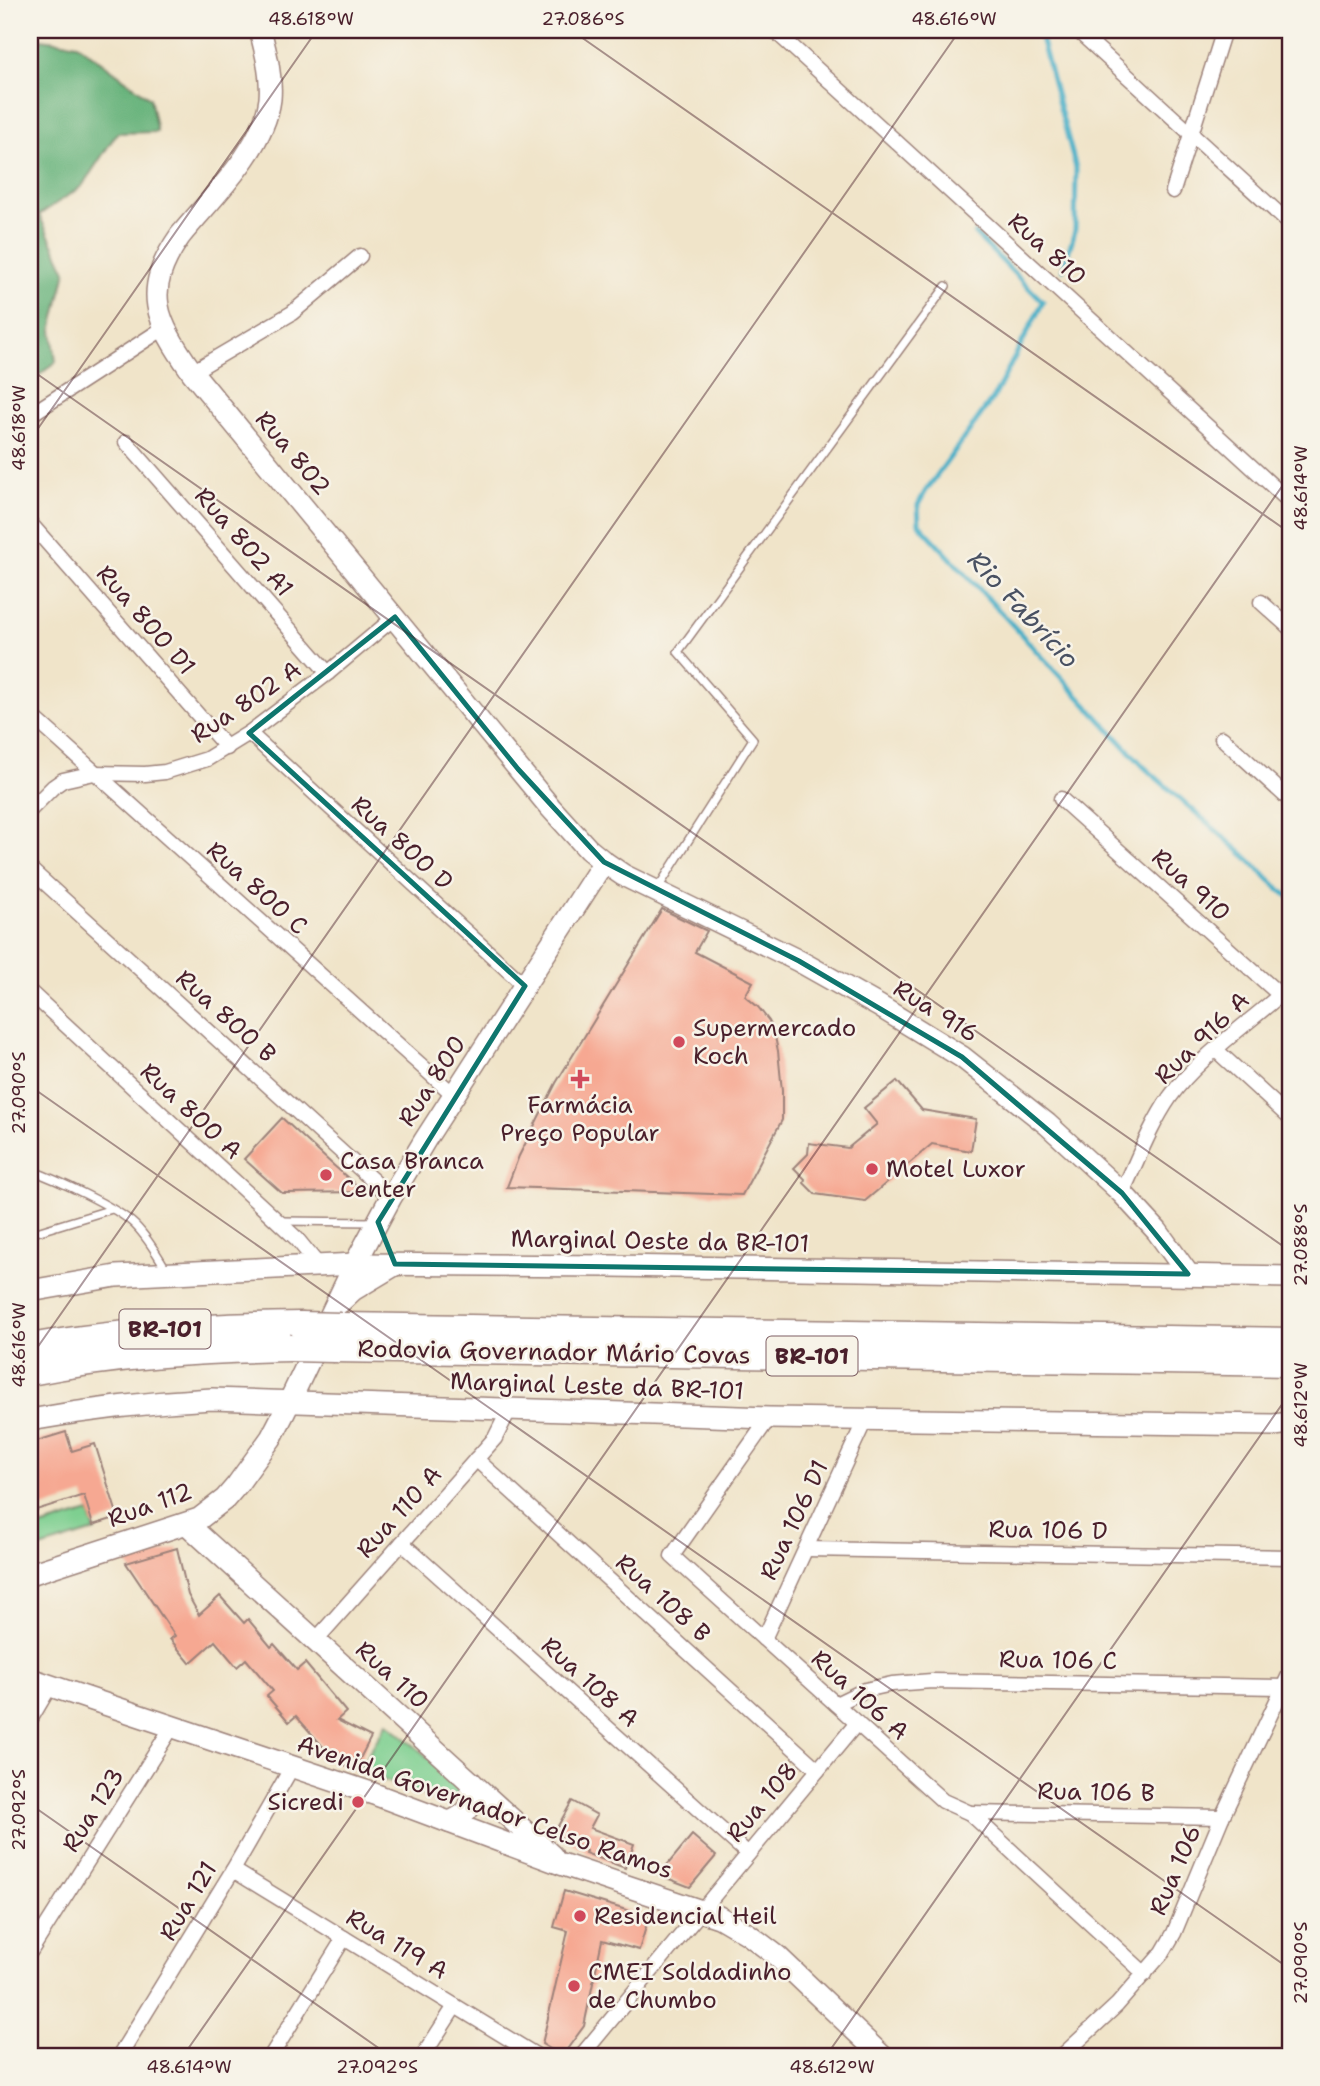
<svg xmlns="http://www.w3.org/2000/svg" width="1320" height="2086" font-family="'Shantell Sans',sans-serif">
<rect width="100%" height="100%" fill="#f7f3e8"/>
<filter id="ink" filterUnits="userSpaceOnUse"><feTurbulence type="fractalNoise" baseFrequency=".0143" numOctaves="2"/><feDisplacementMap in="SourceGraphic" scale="14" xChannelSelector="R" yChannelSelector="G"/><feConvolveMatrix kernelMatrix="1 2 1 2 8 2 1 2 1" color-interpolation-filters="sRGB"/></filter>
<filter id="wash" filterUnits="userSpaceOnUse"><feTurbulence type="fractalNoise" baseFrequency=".00686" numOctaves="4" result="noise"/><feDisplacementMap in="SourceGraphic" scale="28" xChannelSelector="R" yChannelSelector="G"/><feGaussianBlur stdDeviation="1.57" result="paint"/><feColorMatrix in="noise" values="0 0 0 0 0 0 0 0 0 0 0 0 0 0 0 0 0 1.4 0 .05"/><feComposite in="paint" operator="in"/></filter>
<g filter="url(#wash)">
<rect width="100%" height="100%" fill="#f0e4c9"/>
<g fill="#7ecf90" stroke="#64775e" stroke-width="2">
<polygon points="89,1512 95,1531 30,1551 30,1542 34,1540 31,1530"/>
<polygon points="387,1723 454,1779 459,1789 454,1801 445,1803 358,1771"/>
</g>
<polygon fill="#66b27a" stroke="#586852" stroke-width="2" points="41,39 77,44 150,98 157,132 117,133 82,186 39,215 66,271 52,330 56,362 30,382 30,50"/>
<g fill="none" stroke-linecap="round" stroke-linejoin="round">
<g stroke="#47afc7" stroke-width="5">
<polyline points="1039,30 1076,168 1075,231 1063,269"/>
<polyline points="975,234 1043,302 995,395 925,492 918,505 919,524 1144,767 1244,855 1280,890 1290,897"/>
</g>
</g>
<g id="blocks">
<g fill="#f6a892">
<polygon points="662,909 707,931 695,952 753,982 745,996 758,1007 769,1021 774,1032 778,1051 782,1091 782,1120 742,1195 507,1187 519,1156 556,1083"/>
<polygon points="897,1081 922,1110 976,1119 971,1151 932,1144 865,1201 815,1194 804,1183 805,1179 794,1168 808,1154 809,1143 848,1148 877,1124 864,1108"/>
<polygon points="282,1118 332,1164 364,1192 282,1193 244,1159"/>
<polygon points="66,1432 72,1451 95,1444 118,1517 93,1525 84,1495 30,1512 30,1443"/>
<polygon points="177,1548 188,1595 199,1615 220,1596 244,1623 248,1619 271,1647 274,1644 297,1670 305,1663 346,1712 337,1720 371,1737 354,1770 322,1753 325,1749 296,1716 289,1722 267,1696 273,1691 246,1659 237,1667 215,1641 190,1663 170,1639 175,1636 126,1563"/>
<polygon points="572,1801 597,1815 590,1828 634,1844 625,1868 585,1853 586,1851 554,1833"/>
<polygon points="692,1835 716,1856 690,1887 659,1875"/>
<polygon points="564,1891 649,1917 639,1950 602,1940 584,2026 562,2056 542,2044 568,1931 554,1927"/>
</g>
</g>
</g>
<g filter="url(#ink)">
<use href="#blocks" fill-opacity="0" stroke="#9d827a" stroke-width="2"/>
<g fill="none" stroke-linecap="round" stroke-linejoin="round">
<g stroke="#9d827a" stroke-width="10">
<g id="lane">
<polyline points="658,888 753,739 678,652 946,286"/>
<path d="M30,1170c25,9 87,37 105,55 13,13 22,29 31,44"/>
<polyline points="281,1221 374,1222"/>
<polyline points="30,1234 112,1209"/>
</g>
</g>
<g stroke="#9d827a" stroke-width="17">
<g id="street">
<polyline points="774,30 1290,502"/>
<polyline points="1077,30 1290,224"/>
<polyline points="1173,191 1224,30"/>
<polyline points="192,372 292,313 360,256"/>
<polyline points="30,415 164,328"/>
<polyline points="126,442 328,673"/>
<polyline points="30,523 227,748"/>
<polyline points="1261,602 1290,628"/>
<polyline points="30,714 454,1095"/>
<polyline points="249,733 525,986"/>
<polyline points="1222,738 1290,800"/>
<polyline points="1061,799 1290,1004"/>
<polyline points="30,810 53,787 63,780 94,773 145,774 165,772 207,759 249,733 328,673 395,617"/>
<polyline points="30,869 391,1197"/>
<polyline points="30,992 297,1239 319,1266"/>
<polyline points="1216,1050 1290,1118"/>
<path d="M1122,1193c15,-32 28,-67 48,-96 26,-37 76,-72 110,-102"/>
<polyline points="769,1418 672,1556 943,1801 970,1813 1145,1974"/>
<polyline points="476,1459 818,1770"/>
<polyline points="402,1543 748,1854"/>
<polyline points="806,1549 1290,1557"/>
<polyline points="764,1639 865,1420"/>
<polyline points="315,1641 495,1438 509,1410"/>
<polyline points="836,1704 865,1690 892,1684 932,1681 1284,1687"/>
<polyline points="30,1720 50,1686"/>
<polyline points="970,1813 1222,1817"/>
<polyline points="233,1870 537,2056"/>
<polyline points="30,1952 172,1727"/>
<polyline points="119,2056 233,1870 292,1767"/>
<polyline points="271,2056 344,1938"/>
<polyline points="423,2056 455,2006"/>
<polyline points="581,2056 857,1723"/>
<polyline points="1062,2056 1117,2005 1163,1952 1174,1933 1222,1817 1290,1673"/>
</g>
</g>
<g stroke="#9d827a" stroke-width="24">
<g id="secondary">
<path d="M260,30c6,22 12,46 10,69 -6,50 -59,99 -90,137 -39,56 -24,84 12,136l358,435 38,42 16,13 19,13 176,86 80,45 83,51 85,67 75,69 35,38 31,43"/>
<polyline points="30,1291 116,1276 355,1264 611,1266 1290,1277"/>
<polyline points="339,1303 353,1290 393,1266"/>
<path d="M30,1420c60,-11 121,-18 182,-21l557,19 505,7 16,-2"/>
<polyline points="187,1524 552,1856"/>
<polyline points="30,1574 199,1519 225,1499 237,1485 271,1438 284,1413 355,1264 391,1197 425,1140 604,862"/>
<polyline points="30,1679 374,1794 561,1864 719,1917 748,1934 777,1956 882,2056"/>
<path d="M449,1822c21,-8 26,-18 22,-40"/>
</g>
</g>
<g stroke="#9d827a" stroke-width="29">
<g id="highway">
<polyline points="341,1326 1290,1341"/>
<path d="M30,1347c90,-16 180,-21 271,-22"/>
<polyline points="334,1349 1290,1363"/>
<path d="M30,1372c86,-17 173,-22 260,-24"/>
</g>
</g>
<use href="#lane" stroke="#fff" stroke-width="7"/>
<use href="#street" stroke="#fff" stroke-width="14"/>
<use href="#secondary" stroke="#fff" stroke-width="21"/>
<use href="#highway" stroke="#fff" stroke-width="26"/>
<g stroke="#9d827a" stroke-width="29" stroke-linecap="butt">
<g id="highway-bridge">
<polyline points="301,1325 341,1326"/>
<polyline points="290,1348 334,1349"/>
</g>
</g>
<use href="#highway-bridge" stroke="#fff" stroke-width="26"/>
</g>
</g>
<path fill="none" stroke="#0f766e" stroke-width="5" stroke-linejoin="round" d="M395,617l123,152 86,93 195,99 163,96 160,136 66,81 -793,-10 -17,-42 147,-236 -276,-253z"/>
<path fill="none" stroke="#4a1f2b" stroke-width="2" stroke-opacity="0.45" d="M571,30l719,503M30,369l1260,882M30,440l287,-410M30,1086l1260,883M30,1358l930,-1328M30,1804l360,252M183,2056l1107,-1581M826,2056l464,-663"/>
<g fill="#d1495b" stroke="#f7f3e8" stroke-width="2.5">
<circle cx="679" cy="1042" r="7"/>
<path d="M576.5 1068.5h7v7h7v7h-7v7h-7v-7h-7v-7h7z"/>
<circle cx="872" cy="1169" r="7"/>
<circle cx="326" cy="1175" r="7"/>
<circle cx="358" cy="1802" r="7"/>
<circle cx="580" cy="1916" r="7"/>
<circle cx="574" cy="1986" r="7"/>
</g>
<g text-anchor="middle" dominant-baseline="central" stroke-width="5" stroke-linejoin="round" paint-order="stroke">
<g fill="#f7f3e8" stroke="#7e5f64" stroke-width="2">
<rect x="119.5" y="1309.5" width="91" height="39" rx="5"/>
<rect x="766.5" y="1336.5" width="91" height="39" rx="5"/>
</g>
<g font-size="23" font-weight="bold" fill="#4a1f2b">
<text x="165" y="1329">BR-101</text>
<text x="812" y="1356">BR-101</text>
</g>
<g font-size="24" fill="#4a1f2b" stroke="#f7f3e8">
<text transform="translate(1047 249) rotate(42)">Rua 810</text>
<text transform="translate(293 453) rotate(50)">Rua 802</text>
<text transform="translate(244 542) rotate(49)">Rua 802 A1</text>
<text transform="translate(146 620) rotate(49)">Rua 800 D1</text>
<text transform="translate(246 702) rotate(-34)">Rua 802 A</text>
<text transform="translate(402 843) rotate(42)">Rua 800 D</text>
<text transform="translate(1191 885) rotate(42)">Rua 910</text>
<text transform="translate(257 888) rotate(42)">Rua 800 C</text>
<text transform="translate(936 1011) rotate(32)">Rua 916</text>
<text transform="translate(226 1016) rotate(42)">Rua 800 B</text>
<text transform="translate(1202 1038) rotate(-44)">Rua 916 A</text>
<text transform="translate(432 1081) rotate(-57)">Rua 800</text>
<text transform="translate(191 1111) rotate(43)">Rua 800 A</text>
<text transform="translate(660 1241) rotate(1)">Marginal Oeste da BR-101</text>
<text transform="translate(554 1352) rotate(1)">Rodovia Governador Mário Covas</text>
<text transform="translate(597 1386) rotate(2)">Marginal Leste da BR-101</text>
<text transform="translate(150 1505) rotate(-20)">Rua 112</text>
<text transform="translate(399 1512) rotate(-48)">Rua 110 A</text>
<text transform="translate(794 1520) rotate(-65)">Rua 106 D1</text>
<text transform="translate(1048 1530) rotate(1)">Rua 106 D</text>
<text transform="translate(663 1598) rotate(42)">Rua 108 B</text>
<text transform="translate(1058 1660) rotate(1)">Rua 106 C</text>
<text transform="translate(392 1675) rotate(42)">Rua 110</text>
<text transform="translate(590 1682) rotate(42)">Rua 108 A</text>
<text transform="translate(860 1695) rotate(42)">Rua 106 A</text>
<text transform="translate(1096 1792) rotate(1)">Rua 106 B</text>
<text transform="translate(762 1802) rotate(-50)">Rua 108</text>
<text transform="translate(485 1807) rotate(19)">Avenida Governador Celso Ramos</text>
<text transform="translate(93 1810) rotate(-58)">Rua 123</text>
<text transform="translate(1175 1870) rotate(-67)">Rua 106</text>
<text transform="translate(188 1901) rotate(-59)">Rua 121</text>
<text transform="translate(397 1944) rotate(31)">Rua 119 A</text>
</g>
<g font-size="24" fill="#4a1f2b" stroke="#f7f3e8" text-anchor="start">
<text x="693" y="1028">Supermercado<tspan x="693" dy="28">Koch</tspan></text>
<text x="580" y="1105" text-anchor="middle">Farmácia<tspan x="580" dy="28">Preço Popular</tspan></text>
<text x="340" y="1161">Casa Branca<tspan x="340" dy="28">Center</tspan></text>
<text x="886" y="1169">Motel Luxor</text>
<text x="344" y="1802" text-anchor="end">Sicredi</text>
<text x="594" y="1916">Residencial Heil</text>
<text x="588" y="1972">CMEI Soldadinho<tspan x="588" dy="28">de Chumbo</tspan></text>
</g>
<g font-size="26" font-style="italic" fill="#495162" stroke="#f7f3e8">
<text transform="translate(1024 609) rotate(47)">Rio Fabrício</text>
</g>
</g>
<rect width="1320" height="2086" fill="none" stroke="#f7f3e8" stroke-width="77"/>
<rect x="38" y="38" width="1244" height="2010" fill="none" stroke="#4a1f2b" stroke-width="2.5"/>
<g font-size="18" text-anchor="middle" fill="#4a1f2b">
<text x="311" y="25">48.618°W</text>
<text x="583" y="25">27.086°S</text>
<text x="954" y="25">48.616°W</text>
<text transform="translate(19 428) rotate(-90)" y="6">48.618°W</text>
<text transform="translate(1301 488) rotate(-90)" y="6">48.614°W</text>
<text transform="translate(19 1093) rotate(-90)" y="6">27.090°S</text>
<text transform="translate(1301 1245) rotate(-90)" y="6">27.088°S</text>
<text transform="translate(19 1345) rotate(-90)" y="6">48.616°W</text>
<text transform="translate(1301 1405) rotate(-90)" y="6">48.612°W</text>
<text transform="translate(19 1810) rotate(-90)" y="6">27.092°S</text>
<text transform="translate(1301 1963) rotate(-90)" y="6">27.090°S</text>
<text x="189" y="2073">48.614°W</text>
<text x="377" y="2073">27.092°S</text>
<text x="832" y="2073">48.612°W</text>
</g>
</svg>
